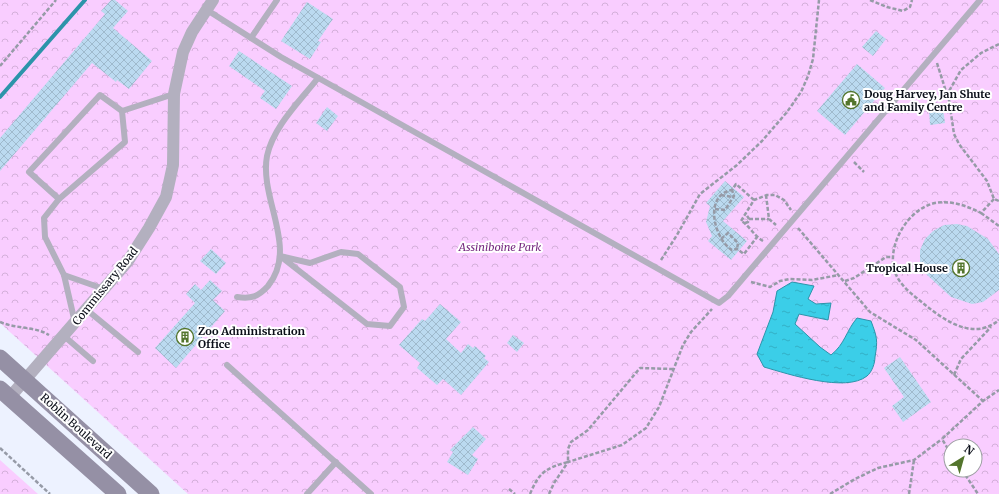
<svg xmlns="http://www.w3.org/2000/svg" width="999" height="494" font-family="Merriweather,serif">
<defs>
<pattern id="forest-crowns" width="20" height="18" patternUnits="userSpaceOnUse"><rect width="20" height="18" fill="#f9cdff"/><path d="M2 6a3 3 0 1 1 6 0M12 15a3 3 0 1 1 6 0" fill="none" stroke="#d4afda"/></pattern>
<pattern id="water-ripples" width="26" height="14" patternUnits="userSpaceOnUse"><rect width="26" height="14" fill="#3bcee8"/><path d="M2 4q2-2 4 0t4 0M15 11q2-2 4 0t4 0" fill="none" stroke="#33b0c6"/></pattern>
<pattern id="building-cross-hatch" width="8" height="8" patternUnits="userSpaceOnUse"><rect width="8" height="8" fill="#bbdaf0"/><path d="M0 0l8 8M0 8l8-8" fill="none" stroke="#9fbacd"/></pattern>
</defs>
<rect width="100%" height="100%" fill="#edf2ff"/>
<g fill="url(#forest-crowns)" fill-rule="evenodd">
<path d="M0,0h999v494h-811l-188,-171zM951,446h24v24h-24z"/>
<polygon points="0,460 38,494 0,494"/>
</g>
<path fill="url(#water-ripples)" stroke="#2c94aa" d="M792,282l22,4 -6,13 8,5 15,-1 -3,17 -29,-6 -4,10 25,23 11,8c14,-11 15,-24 26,-37l14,3c6,16 7,19 4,36 0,6 -3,15 -8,19 -21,17 -79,-2 -103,-9l-7,-13 16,-42 4,-21z"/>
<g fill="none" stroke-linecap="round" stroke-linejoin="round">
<polyline stroke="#2c94aa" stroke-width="4" points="0,97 85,0"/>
</g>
<g fill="url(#building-cross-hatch)">
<polygon points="111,0 115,0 128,11 113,28 152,61 129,89 117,80 116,82 92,63 0,171 0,138 105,14 101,11"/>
<polygon points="307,2 333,19 318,41 321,42 310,59 281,41"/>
<polygon points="876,31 886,39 873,56 862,47"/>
<polygon points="239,51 292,86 276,109 260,98 265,91 229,66"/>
<polygon points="857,64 885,88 845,135 817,111"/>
<polygon points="327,107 338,116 327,131 316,123"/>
<polygon points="943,109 945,123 930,125 929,110"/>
<polygon points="725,181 744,197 723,221 747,241 731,260 708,241 712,236 706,222 710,206 706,203"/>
<polygon points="957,224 967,226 988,239 999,254 999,290 983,302 972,304 951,297 926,274 920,262 920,250 925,239 933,231 944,225"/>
<polygon points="211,249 226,263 216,274 200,261"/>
<polygon points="210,280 222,291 213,300 225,311 176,368 155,348 195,303 186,294 195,284 201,290"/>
<polygon points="440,304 461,322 446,339 461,353 468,344 473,348 475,346 486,356 484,358 489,362 461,395 443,379 437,385 417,368 420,363 399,345 422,319 425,321"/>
<polygon points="513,335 524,343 517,352 507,343"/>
<polygon points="900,357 931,402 903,422 892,406 904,397 884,368"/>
<polygon points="473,427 486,439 472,455 478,459 468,475 447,462 453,452 450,450"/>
</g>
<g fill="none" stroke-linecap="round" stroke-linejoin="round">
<g stroke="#969ba7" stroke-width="2.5" stroke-dasharray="4 2" stroke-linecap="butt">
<polyline points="870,0 887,7 903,11 910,7 912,0"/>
<polyline points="999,44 981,53 961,70 949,91 949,100 954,134 959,144 987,181 994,199 999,201"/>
<polyline points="937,63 948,98"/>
<polyline points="0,66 56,0"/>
<polyline points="900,108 949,105"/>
<polyline points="854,162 864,172"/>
<polyline points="721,195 732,197"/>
<polyline points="766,195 769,219 776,225"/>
<path d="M994,199l-13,14c-14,-7 -30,-13 -46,-10 -28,6 -49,44 -40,69 5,14 18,23 29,32 21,17 50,37 75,16"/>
<path d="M754,200l-18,-16 -4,6c-29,5 -18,49 0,60l5,-1 7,5 13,-17"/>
<polyline points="715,209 725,210 734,196 732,190"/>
<polyline points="981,213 999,226"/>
<polyline points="749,219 769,219"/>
<polyline points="745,223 748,222 749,219 746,214"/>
<polyline points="798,228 870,312 916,340 983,401"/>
<polyline points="721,239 728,233 738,243 737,249"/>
<path d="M763,241c-9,-5 -15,-17 -22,-20l13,-21 13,-5h8l9,5 7,10"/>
<polyline points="661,260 677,235 700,194 737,165 762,141 787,112 801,92 808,76 813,59 819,0"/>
<polyline points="845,281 854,278 886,257 892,257"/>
<polyline points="751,282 770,287 780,281 790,279 812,280 839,275"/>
<path d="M0,322c16,7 34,4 49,13"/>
<polyline points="954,375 961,359 991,327"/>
<polyline points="0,448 50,494"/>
<polyline points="951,454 942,439 983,401 999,390"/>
<polyline points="962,470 978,494"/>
<polyline points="509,489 515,494"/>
<path d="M530,494c9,-22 16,-26 38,-32v-13l3,-7 17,-12 52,-62 33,1"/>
<polyline points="549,494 554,483 568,462 622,445 646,428 659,407 683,345 691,332 712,309"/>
<polyline points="830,494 855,479 878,468 914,460 942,439"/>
<polyline points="909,494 914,460"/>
</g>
<g stroke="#b3b0bf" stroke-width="6">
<polyline points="207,10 281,57 719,303 728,296 980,0"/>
<polyline points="251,38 277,0"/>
<polyline points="59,199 29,172 100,95 122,111"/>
<polygon points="341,252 358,254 400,287 404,307 390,326 367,324 280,256 310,263"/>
<polyline points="64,275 104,289"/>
<path d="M237,297c14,2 21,0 31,-11 31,-38 -9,-87 -1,-130 6,-29 33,-55 51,-78"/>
<polyline points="87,310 138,352"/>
<polyline points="75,323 64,275 45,237 44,218 59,199 125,142 122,111 174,94"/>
<polyline points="64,336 93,361"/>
<polyline points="227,365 371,494"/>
<polyline points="307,494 336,462"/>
</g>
<polyline stroke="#b3b0bf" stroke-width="12" points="10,397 128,261 149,228 166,197 173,165 174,94 183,52 192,32 213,0"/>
<g stroke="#9590a5" stroke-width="17">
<polyline points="0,358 151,494"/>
<polyline points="0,389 118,494"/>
</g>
</g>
<defs>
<g id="civic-ring" transform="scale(0.9)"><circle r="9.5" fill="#fff" stroke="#53752c" stroke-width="1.5"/><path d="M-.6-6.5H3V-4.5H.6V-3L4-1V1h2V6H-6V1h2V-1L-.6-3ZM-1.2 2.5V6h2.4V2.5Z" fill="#53752c"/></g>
<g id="building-ring" transform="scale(0.9)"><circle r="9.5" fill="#fff" stroke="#53752c" stroke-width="1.5"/><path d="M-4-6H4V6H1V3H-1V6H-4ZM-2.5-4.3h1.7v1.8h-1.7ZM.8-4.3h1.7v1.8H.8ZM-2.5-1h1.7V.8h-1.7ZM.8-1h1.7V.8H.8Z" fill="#53752c"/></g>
</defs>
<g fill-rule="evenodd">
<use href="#civic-ring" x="851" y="100"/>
<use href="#building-ring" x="961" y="268"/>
<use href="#building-ring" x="185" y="337"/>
</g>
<g text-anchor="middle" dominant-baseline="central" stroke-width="4" stroke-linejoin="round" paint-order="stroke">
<g font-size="11" font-weight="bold" fill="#0a0e18" stroke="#fff" text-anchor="start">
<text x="864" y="94">Doug Harvey, Jan Shute<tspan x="864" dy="13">and Family Centre</tspan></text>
<text x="948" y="268" text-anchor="end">Tropical House</text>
<text x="198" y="331">Zoo Administration<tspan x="198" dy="13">Office</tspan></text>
</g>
<g font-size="11" font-style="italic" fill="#772a81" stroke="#fff">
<text x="500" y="247">Assiniboine Park</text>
</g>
<g font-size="11" fill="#0a0e18" stroke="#fff">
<text transform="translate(105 286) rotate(-51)">Commissary Road</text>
<text transform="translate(76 426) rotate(42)">Roblin Boulevard</text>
</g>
</g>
<g transform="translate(963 458) rotate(37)"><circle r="19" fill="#ffffff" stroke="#9d9fa3"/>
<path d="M0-3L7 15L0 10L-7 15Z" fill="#53752c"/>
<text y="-6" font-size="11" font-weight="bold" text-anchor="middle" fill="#0a0e18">N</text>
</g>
</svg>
